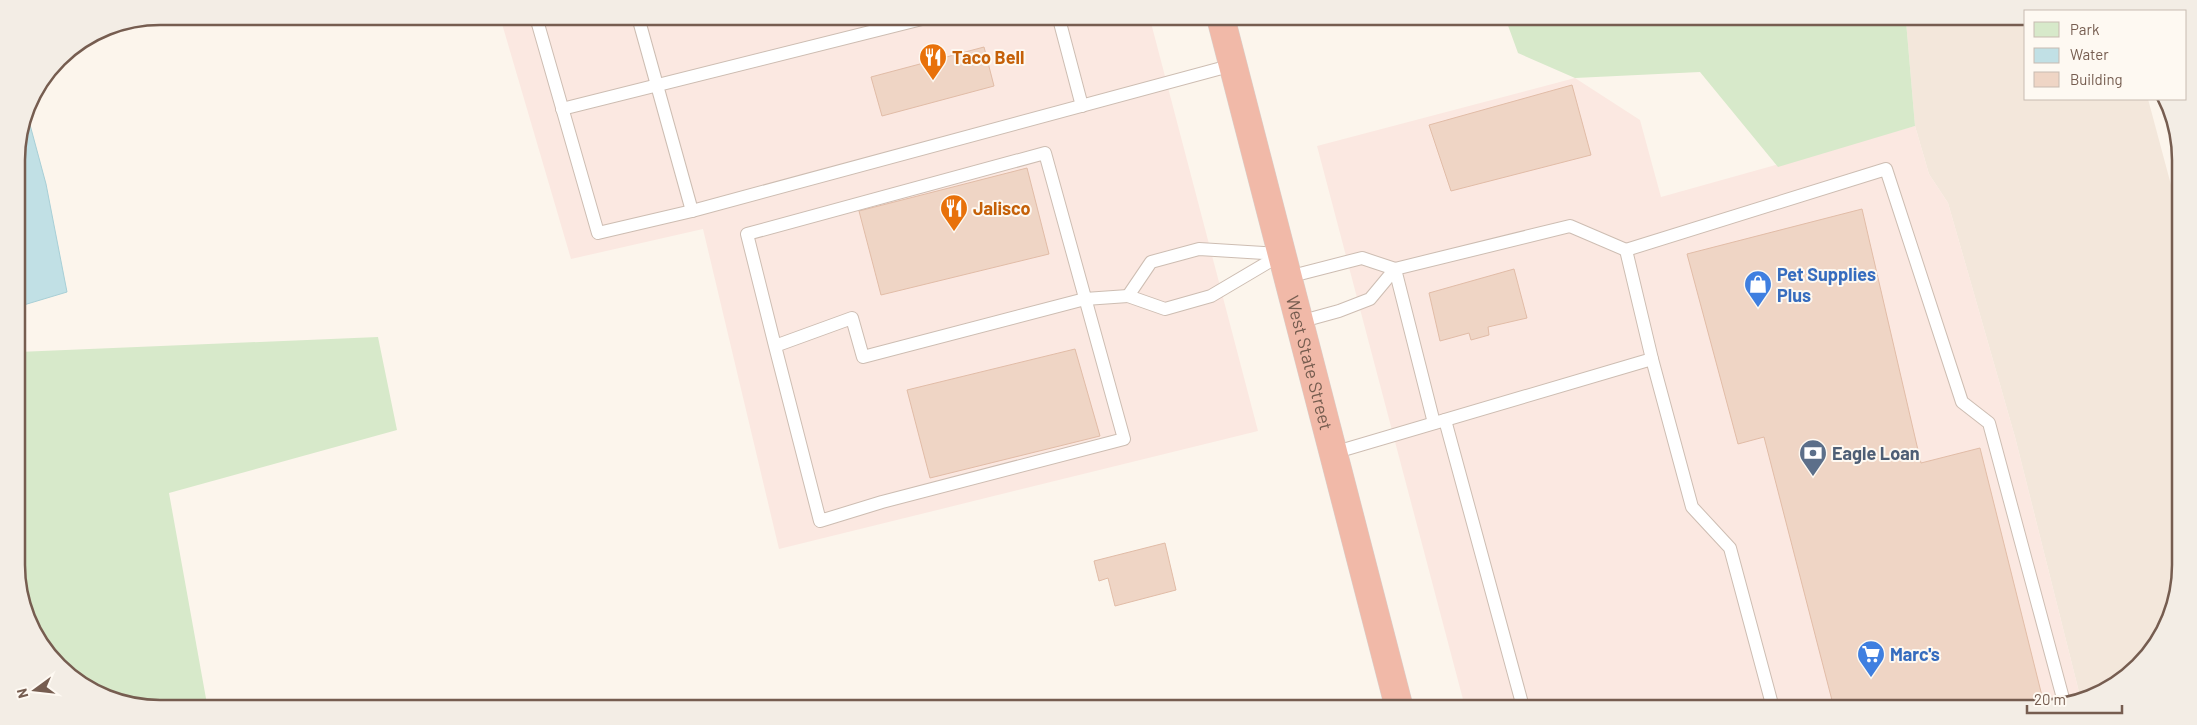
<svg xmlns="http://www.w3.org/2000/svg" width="2197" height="725" font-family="Barlow,sans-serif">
<rect width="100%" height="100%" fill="#fcf5ec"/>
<polygon fill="#f3e7db" points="1906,21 2026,21 2026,99 2148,99 2178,211 2176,602 2156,645 2125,679 2080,696 2015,437 1948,203 1929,174 1915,126"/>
<g fill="#fbe8e1">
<polygon points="500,17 1150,19 1258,431 779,549 703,229 571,259"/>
<polygon points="1575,78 1640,120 1661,197 1915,126 1929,174 1948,203 2015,437 2080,696 2046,708 1465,707 1317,146"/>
</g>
<g fill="#d7e9ca">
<polygon points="1506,20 1906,21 1915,126 1778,167 1700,72 1575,78 1518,53"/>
<polygon points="378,337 397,430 169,493 207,704 123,704 52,660 19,593 18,352"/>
</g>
<polygon fill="#c1e0e5" stroke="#a8cfd6" points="26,110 46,184 67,292 17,307 17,151"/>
<g fill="#efd5c5" stroke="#e1bca7">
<polygon points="984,47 994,86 882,116 871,77"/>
<polygon points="1572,85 1591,155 1451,191 1429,125"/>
<polygon points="1027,168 1049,254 881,295 859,211"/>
<polygon points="1862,209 1921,463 1980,448 2045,708 1834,708 1764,437 1738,444 1687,254"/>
<polygon points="1514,269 1527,318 1488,327 1489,335 1471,340 1469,333 1440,341 1429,293"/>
<polygon points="1075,349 1100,436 930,478 907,390"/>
<polygon points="1165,543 1176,590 1115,606 1108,578 1099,581 1094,561"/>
</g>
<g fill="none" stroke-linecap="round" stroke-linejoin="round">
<g stroke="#cdbdb2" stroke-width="14">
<g id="lane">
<polyline points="536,17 598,233 692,211 1233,65"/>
<polyline points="638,17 692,211"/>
<polyline points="1059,19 1082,106"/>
<polyline points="562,109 926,18"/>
<polygon points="1199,249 1282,254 1211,296 1165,309 1128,296 1151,262"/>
<polyline points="1288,277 1362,258 1395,269 1370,299 1339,311 1299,322"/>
<polyline points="775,346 820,521 882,502 1124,439 1045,153 747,234 775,346 852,318 863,357 1085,299 1128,296"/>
<polyline points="1652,359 1692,507 1730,548 1773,708"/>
<polyline points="1445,420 1523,707"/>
<polyline points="1434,423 1395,269 1570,226 1626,250"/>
<polyline points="1333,453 1652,359 1626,250 1886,169 1962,402 1989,423 2064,702"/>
</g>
</g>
<g stroke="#d9d2ce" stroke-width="29">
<g id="highway">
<path id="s1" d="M1221,19l178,688"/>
</g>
</g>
<use href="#lane" stroke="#fff" stroke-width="12"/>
<use href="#highway" stroke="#f1b9a8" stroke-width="28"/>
</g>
<defs>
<g id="restaurant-pin" transform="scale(1.4375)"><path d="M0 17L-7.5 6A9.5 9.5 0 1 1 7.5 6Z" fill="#e8710a" stroke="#fef9f2"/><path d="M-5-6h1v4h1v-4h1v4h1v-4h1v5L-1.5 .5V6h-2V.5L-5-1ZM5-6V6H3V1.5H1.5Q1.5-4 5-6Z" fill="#fff"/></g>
<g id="shop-pin" transform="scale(1.4375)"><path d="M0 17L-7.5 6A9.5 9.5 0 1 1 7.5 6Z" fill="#3f7fe0" stroke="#fef9f2"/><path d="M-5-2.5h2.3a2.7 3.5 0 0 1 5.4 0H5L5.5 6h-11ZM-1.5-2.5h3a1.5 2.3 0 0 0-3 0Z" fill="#fff"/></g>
<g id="bank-pin" transform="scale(1.4375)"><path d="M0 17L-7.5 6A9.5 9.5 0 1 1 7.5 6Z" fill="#5c6f8a" stroke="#fef9f2"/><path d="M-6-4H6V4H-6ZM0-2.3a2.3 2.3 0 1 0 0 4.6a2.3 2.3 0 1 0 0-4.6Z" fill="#fff"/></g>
<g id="supermarket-pin" transform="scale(1.4375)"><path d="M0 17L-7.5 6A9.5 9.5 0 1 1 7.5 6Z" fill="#3f7fe0" stroke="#fef9f2"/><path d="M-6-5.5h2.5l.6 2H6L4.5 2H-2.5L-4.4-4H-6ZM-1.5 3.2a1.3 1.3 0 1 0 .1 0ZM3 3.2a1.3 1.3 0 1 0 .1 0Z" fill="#fff"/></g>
</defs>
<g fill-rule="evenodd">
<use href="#restaurant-pin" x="933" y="57"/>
<use href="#restaurant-pin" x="954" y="208"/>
<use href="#shop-pin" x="1758" y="284"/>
<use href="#bank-pin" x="1813" y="453"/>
<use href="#supermarket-pin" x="1871" y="654"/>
</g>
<g text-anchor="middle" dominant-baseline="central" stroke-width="4" stroke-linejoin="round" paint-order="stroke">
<g font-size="18" font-weight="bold" fill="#c56008" stroke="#fef9f2" text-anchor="start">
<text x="952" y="57">Taco Bell</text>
<text x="973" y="208">Jalisco</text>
</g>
<g font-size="18" font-weight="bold" fill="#366cbe" stroke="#fef9f2" text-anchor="start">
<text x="1777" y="274">Pet Supplies<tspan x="1777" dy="21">Plus</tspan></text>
<text x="1890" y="654">Marc's</text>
</g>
<g font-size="18" fill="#765d50" stroke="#fef9f2">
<text stroke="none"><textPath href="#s1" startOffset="355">West State Street</textPath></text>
</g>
<g font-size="18" font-weight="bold" fill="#4e5e75" stroke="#fef9f2" text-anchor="start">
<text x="1832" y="453">Eagle Loan</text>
</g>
</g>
<path d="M0 0H2197V725H0ZM160 25H2037A135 135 0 0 1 2172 160V565A135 135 0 0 1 2037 700H160A135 135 0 0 1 25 565V160A135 135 0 0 1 160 25Z" fill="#f3ede5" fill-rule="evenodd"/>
<path fill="none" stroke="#765d50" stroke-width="2.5" d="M160 25H2037A135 135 0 0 1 2172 160V565A135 135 0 0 1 2037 700H160A135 135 0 0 1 25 565V160A135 135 0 0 1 160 25Z"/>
<rect x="2024" y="10" width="162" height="90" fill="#fef9f2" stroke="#c8bbb1"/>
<rect x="2034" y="22" width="25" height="15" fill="#d7e9ca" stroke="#c8bbb1"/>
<text x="2070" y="35" font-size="15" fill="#765d50">Park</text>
<rect x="2034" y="48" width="25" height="15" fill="#c1e0e5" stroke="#c8bbb1"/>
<text x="2070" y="60" font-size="15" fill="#765d50">Water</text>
<rect x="2034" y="72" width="25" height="15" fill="#efd5c5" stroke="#c8bbb1"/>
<text x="2070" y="85" font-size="15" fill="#765d50">Building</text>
<g transform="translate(35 690) rotate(255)" stroke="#fef9f2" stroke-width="4" paint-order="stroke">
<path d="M0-4L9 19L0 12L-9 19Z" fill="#765d50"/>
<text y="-8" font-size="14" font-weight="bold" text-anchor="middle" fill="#765d50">N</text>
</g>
<path d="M2027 705v8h95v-8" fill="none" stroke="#765d50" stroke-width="2.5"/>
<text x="2034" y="705" font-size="15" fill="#765d50" stroke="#fef9f2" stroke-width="4" paint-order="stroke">20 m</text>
</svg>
